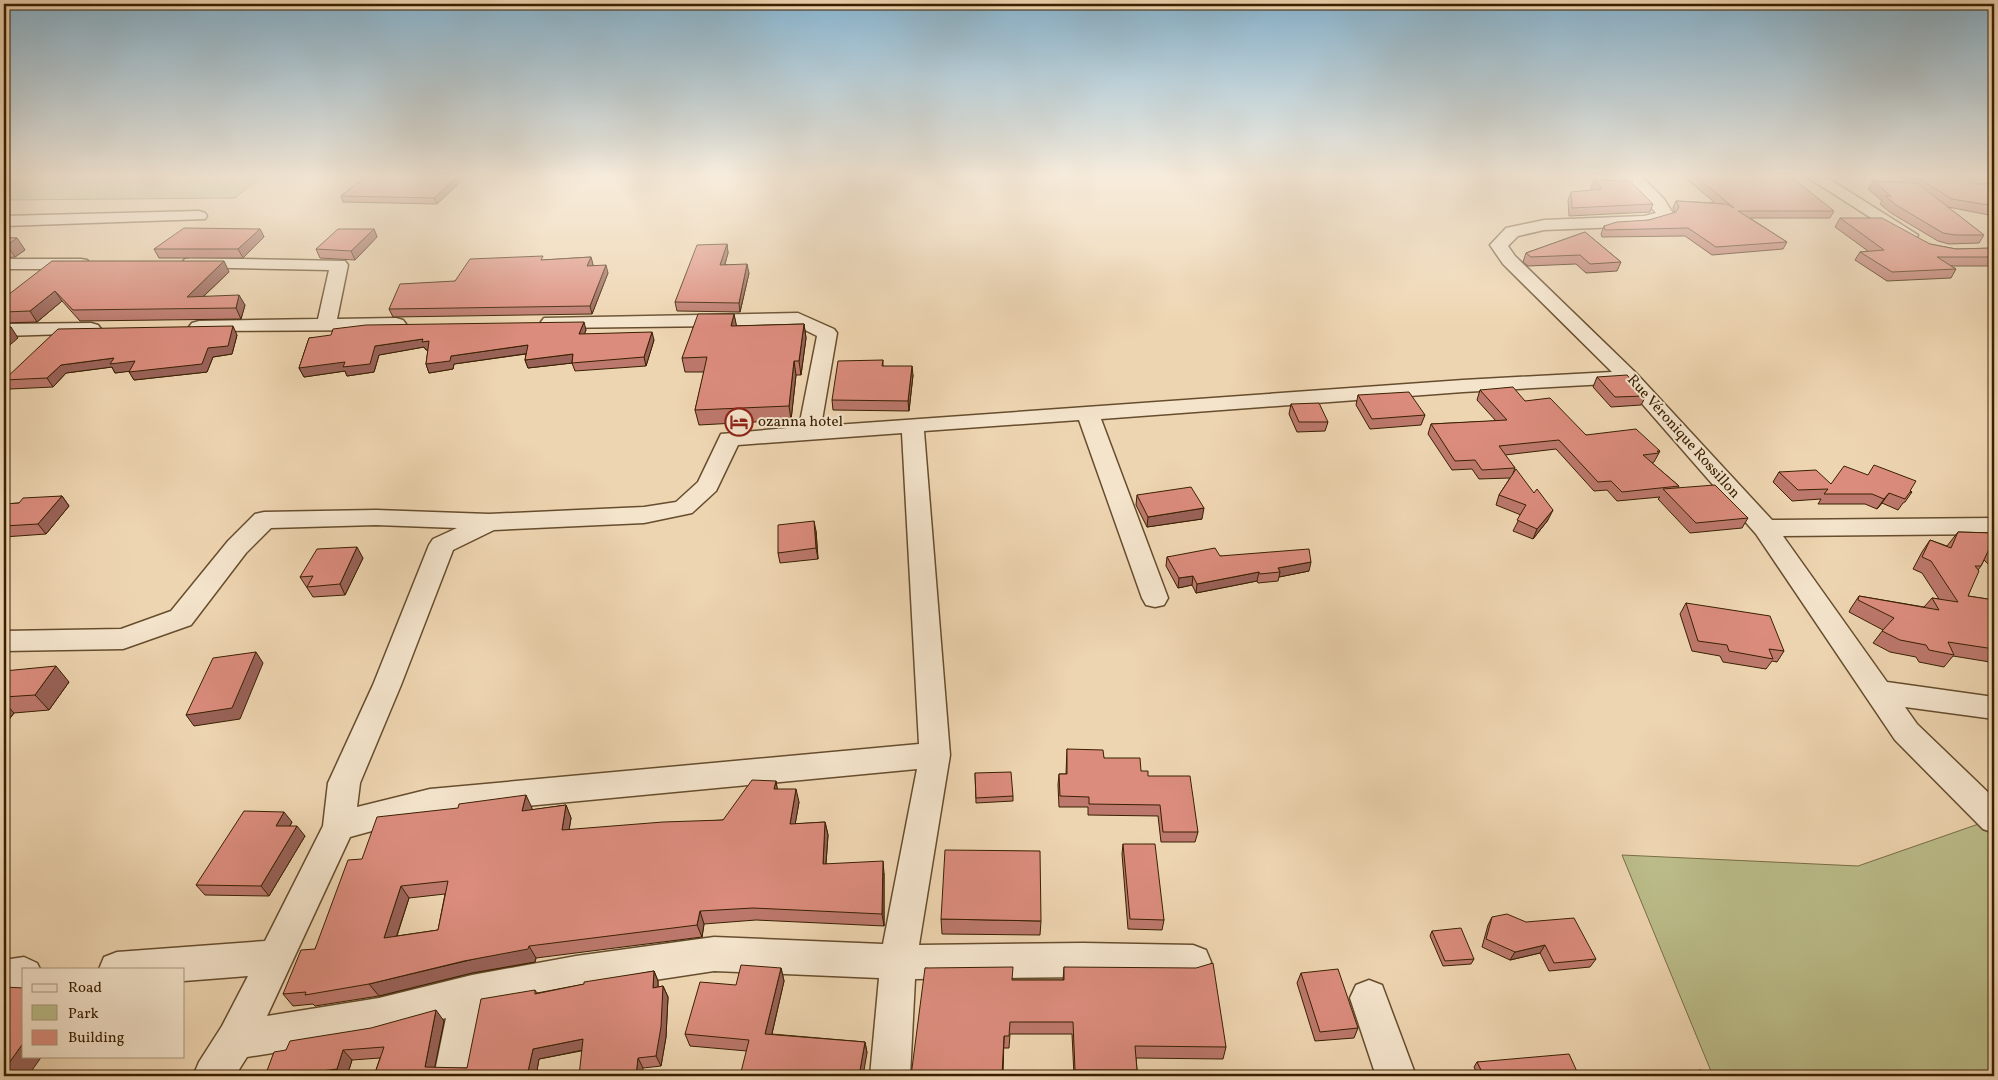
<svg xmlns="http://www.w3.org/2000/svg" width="1998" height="1080" font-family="Vollkorn,serif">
<rect width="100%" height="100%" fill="#eed5b1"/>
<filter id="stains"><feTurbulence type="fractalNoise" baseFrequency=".004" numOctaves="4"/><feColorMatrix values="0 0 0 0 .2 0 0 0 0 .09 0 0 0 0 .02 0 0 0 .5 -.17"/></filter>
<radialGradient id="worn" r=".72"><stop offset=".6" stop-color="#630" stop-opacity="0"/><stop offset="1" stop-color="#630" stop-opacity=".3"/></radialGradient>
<g fill="#bbbd8a" stroke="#7a6e46">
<polygon points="14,175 262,175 235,198 4,200 4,181"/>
<polygon points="1952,175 1994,175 1994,188 1976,188"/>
<polygon points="1990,820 1994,824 1994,1076 1713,1076 1622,855 1858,866"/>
</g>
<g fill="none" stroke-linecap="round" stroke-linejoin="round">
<g stroke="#664d2d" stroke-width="3">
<g id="minor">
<path d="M1623,175h17l24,24 10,16 -2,3 -27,8 -101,4 -26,6 -10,10 7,10 121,117 136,147 222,-2v16l-211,2 104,146 107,15v22l-89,-12 12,17 77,74v35l-11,-4 -88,-89 -139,-206 -132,-151 -161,9 -362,27 67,179 -4,7 -9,2 -9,-2 -4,-7 -63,-178 -155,11 26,324 -31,190 164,-2 110,2 13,5 5,12 -5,12 -13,5 -110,-2 -168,2 -5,97h-40l9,-98 -165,-7 -138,21 -90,16 -12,68h-40l12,-58 -67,18 -132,21 -12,19h-42l6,-14 23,-36 26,-50 -64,5v-12h-85l5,-12 13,-5 148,-11 58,-115 5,-43 45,-98 56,-140 4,-6 24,-11 -81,-3 -105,3 -25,25 -55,72 -68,24 -119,2v-20l117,-2 50,-18 57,-70 27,-27 9,-2 112,-2 113,4 155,-7 32,-5 22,-20 23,-48 78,-7 18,-91 -22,-11 -244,3 -7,-2 -3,-4 3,-4 254,-5 36,16 3,4 -16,93 642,-46 149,-8 -109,-108 -13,-19 16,-17 38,-8 100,-4 12,-3zM902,433l17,311 -489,45 -73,18 3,-24 41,-98 52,-135 41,-20 150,-7 48,-10 24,-22 22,-46zM917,769l-34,175 -169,-7 -138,19 -104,19 -93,23 -112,18 83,-179 80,-22z"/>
<polygon points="1804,175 1823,175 1918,235 1916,239 1904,239"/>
<polygon points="199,211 205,213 207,216 205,219 4,226 4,216"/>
<polygon points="191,258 345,261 348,265 337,319 396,318 403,320 406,324 403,328 396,330 192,331 189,327 192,323 199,321 318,319 329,270 185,267 182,263 185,259"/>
<polygon points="4,259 81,259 87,260 90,264 87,268 81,269 4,269"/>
<polygon points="91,323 98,325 101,329 98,333 4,336 4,324"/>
<polygon points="24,957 37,963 40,969 24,969 24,993 4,994 4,960"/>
<polygon points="1369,980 1382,985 1416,1076 1376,1076 1350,998 1356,985"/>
</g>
</g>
<use href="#minor" fill="#f4e4cc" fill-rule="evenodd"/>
</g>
<g fill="#bc786c" stroke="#392001" fill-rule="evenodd">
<polygon points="368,175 467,175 437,204 343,202 341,196"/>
<polygon points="1682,175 1769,175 1834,211 1830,218 1750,218 1787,242 1783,249 1712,255 1685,236 1602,237 1601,234 1604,226 1649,220 1675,213 1673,208 1676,201 1715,203"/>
<polygon points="1896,175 1963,175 1978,184 1994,184 1994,216 1948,207 1984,235 1979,243 1949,244 1938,241 1891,213 1880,204 1882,201 1868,189 1873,181 1908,182"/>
<polygon points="1594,180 1653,204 1650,212 1569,216 1568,200 1571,192 1592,190 1591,188"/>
<polygon points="1840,218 1930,244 1956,249 1994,248 1994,266 1951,266 1956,269 1951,278 1887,281 1855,260 1860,252 1868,251 1835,227"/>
<polygon points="260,229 264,237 243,258 159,258 154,249"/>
<polygon points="374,229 377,237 355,260 320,258 316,249"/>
<polygon points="1585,232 1621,262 1617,271 1586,273 1576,264 1528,266 1523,262 1526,253"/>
<polygon points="4,238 17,238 25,250 15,257 4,258"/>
<polygon points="727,244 728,253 725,264 749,273 740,312 677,311 675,302"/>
<polygon points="591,257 593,265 593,266 608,273 592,314 393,317 389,309 455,281 544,260"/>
<polygon points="229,272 204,296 245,305 241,319 80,321 62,301 37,322 4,323 4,298"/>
<polygon points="734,314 736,326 804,324 806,338 801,375 796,375 791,420 699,425 695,410 704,372 685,372 682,358"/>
<polygon points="586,330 584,334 654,340 646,366 575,371 572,363 528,368 525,360 526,354 454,364 453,369 429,373 426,364 428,350 426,350 424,347 379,355 374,372 347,376 345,371 304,377 299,368 309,338"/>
<polygon points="237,335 232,354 213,357 207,372 134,380 129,371 115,373 112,367 66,373 53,387 10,389 4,380"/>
<polygon points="883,360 883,366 913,375 909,411 833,410 832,400"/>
<polygon points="1597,377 1646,396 1641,405 1611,407 1593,387"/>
<polygon points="1480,390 1525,401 1586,435 1660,451 1654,462 1652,463 1679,486 1678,488 1748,518 1742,528 1690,533 1658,499 1660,497 1617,501 1607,490 1594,491 1556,449 1505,455 1515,468 1512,476 1548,520 1533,539 1513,531 1521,515 1496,505 1499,495 1510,478 1479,479 1472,469 1452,470 1428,434 1431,424 1496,421 1477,400"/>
<polygon points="1358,395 1425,415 1421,425 1370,429 1356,405"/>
<polygon points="1291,404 1328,422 1325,431 1297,432 1289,414"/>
<polygon points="1779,472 1831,484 1912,492 1905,502 1903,503 1898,510 1882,503 1877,509 1865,504 1818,504 1821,499 1792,501 1773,482"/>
<polygon points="1137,495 1202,519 1147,527 1136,505"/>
<polygon points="62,496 69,506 46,534 4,537 4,504 19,503"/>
<polygon points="816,531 818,559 780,563 778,553"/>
<polygon points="1958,532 1994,533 1994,570 1984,560 1981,566 1978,570 1968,596 1994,600 1994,670 1990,662 1953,656 1944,667 1919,662 1916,657 1890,652 1873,643 1883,630 1849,612 1851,608 1859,596 1924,607 1932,598 1939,599 1922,573 1913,569 1922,552 1930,540 1947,546"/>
<polygon points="1220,556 1309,571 1279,577 1278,581 1258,583 1257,581 1196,593 1192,585 1178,588 1166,566 1167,557"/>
<polygon points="363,558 345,595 313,597 300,577"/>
<polygon points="1686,603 1784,651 1777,662 1772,661 1766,669 1723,662 1720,656 1692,651 1680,614"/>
<polygon points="4,662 9,667 6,670 69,682 49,710 14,713 4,726"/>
<polygon points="1067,749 1104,758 1141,771 1148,776 1198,832 1195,842 1161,842 1158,816 1088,815 1088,807 1059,807 1058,785 1059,774 1066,774"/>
<polygon points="975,773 1013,796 1013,801 976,803"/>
<path d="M776,781l1,8 22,13 -4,22 30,-2 3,13 -2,29 58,9v53l-128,-6 -52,4 -2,13 -166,21 -1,4 -63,11 -93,23 -64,10 -2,-2 -20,2 -10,-12 32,-45 47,-90 170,-51 -1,2 35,-5 5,13 -2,12 154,-10zM445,894l-7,36 -41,6 12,-38z"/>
<polygon points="292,822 290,826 305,836 269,896 205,895 196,885"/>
<polygon points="1123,844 1164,920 1162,930 1128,929 1122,854"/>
<polygon points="1492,917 1596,959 1590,967 1549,971 1540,953 1510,960 1482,947 1488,925"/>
<polygon points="941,919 1041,921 1040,935 942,934"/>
<polygon points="1432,931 1474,959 1471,964 1443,966 1430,936"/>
<polygon points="1064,967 1226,1047 1223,1059 1136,1058 1137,1070 1136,1076 1074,1076 1072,1034 1010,1034 1009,1048 1004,1048 925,968 1013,980 1063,980"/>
<polygon points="781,968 784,981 772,1034 865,1042 867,1053 747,1051 690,1046 685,1034 736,985"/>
<polygon points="654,971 658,981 658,987 663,986 668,997 666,1037 661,1066 643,1068 581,1051 539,1059 536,1076 374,1076 380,1058 352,1060 347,1076 265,1076 286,1050 444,1021 434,1068 467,1068 535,990 537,993"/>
<polygon points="1301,973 1358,1028 1354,1038 1315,1041 1297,983"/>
<polygon points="1477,1062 1579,1076 1478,1076 1474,1067"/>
</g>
<g fill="#996258" stroke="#392001">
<polygon points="459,175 467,175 437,204 434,198"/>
<polygon points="260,229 264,237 243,258 238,249"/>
<polygon points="374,229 377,237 355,260 351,251"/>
<polygon points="17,238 25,250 15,257 7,245"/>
<polygon points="727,244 728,253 722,274 720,265"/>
<polygon points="591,257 593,265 590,274 587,266"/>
<polygon points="224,261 229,272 192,307 187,297"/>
<polygon points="747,264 749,273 740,312 739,303"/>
<polygon points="606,265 608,273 592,314 590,306"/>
<polygon points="55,291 62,301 37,322 30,311"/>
<polygon points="239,295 245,305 241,319 236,308"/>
<polygon points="734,314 737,328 731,326"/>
<polygon points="584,322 586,330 581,343 579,334"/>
<polygon points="804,324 806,338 801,375 799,361"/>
<polygon points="233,326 237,335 232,354 213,357 207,372 134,380 129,372 208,348"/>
<polygon points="11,327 18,338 4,350 4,333"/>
<polygon points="652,332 654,340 646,366 644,357"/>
<polygon points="423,339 429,341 432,349 426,350 424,347 379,355 374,372 347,376 345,371 304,377 299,368 375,346"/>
<polygon points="528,345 531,353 454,364 453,369 429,373 426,364 451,356"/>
<polygon points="573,354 572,363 528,368 525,360"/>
<polygon points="114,358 135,361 140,370 115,373 112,367 66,373 53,387 47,378 61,365"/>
<polygon points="794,361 796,375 791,420 789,406"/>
<polygon points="912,366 913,375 909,411 908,401"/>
<polygon points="1889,493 1882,503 1877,509 1884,499"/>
<polygon points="62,496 69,506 46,534 38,524"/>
<polygon points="1204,508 1202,519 1147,527 1148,517"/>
<polygon points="1553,510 1548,520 1533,539 1537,529"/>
<polygon points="814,521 816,531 818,559 816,548"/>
<polygon points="357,547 363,558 345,595 340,584"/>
<polygon points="1311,562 1309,571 1279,577 1280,572 1278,568"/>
<polygon points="1259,572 1257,581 1196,593 1197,584"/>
<polygon points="1193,576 1192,585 1178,588 1179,578"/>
<polygon points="256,652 263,663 240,719 194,726 186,715"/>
<polygon points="4,662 9,667 4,674"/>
<polygon points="56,666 69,682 49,710 35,695"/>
<polygon points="4,702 14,713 4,726"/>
<polygon points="776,781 778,793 774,789"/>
<polygon points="796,789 799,802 793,837 790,824"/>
<polygon points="526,795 532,808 529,824 522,811"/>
<polygon points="566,805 571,818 567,843 562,830"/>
<polygon points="284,812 292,822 284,836 276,826"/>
<polygon points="825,822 828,835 825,876 823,864"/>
<polygon points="297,826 305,836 269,896 261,886"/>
<polygon points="883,861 884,873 884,926 882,914"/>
<polygon points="401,886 409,898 392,950 384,938"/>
<polygon points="700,911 704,924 702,937 697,925"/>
<polygon points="1545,945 1540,953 1510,960 1515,952"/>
<polygon points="529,946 536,958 535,962 472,973 379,996 369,984"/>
<polygon points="781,968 784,981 769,1046 765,1034"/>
<polygon points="654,971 658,981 658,998 653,988"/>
<polygon points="663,986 668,997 666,1037 661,1066 656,1056"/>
<polygon points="436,1010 444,1021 433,1076 425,1067"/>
<polygon points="1004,1036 1003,1076 1002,1076"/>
<polygon points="583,1039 588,1049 539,1059 536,1076 527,1076 533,1049"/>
<polygon points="24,1042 24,1056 42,1056 28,1076 4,1076 4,1070"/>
<polygon points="865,1042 867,1053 863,1076 859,1076"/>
<polygon points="343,1050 352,1060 347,1076 343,1076 337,1069"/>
<polygon points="638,1058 643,1068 642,1076 636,1076"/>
</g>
<g fill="#db8c7d" stroke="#392001" fill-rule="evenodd">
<polygon points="368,175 459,175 434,198 341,196"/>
<polygon points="1694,175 1769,175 1770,176 1790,176 1834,211 1738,211 1787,242 1716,247 1688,228 1605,230 1604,226 1617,222 1649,220 1676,212 1679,207 1676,201 1726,204 1734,208"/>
<polygon points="1913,175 1963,175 1978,184 1994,184 1994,206 1952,199"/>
<polygon points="1594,180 1630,181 1653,204 1572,208 1571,192 1602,189"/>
<polygon points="1873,181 1917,183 1984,235 1955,235 1943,233 1896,205 1885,196 1891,196"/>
<polygon points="1840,218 1882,218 1930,244 1956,249 1994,248 1994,257 1937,257 1956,269 1892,272 1860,252 1884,250"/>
<polygon points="184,228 260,229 238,249 154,249"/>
<polygon points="338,229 374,229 351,251 316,249"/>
<polygon points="1585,232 1621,262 1590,264 1580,255 1531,257 1526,253"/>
<polygon points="4,238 17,238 7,245 4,245"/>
<polygon points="727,244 720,265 747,264 739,303 675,302 697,245"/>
<polygon points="543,256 541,260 591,257 587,266 606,265 590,306 389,309 400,284 455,281 470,259"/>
<polygon points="52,261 224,261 187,297 239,295 236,308 73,310 55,291 30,311 4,312 4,298"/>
<polygon points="698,314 734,314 731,326 804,324 799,361 794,361 789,406 695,410 707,357 682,358"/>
<polygon points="584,322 579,334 652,332 644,357 572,363 573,354 525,360 528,345 451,356 450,361 426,364 429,341 422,342 423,339 375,346 370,364 343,367 345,362 299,368 309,338 331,335 333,329 366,325"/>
<polygon points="233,326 228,346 208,348 202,364 129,372 135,361 110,364 114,358 61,365 47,378 4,380 58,329"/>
<polygon points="4,327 11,327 4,333"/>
<polygon points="883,360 882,366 912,366 908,401 832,400 838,361"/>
<polygon points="1627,375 1646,396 1615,397 1597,377"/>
<polygon points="1513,387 1525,401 1550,398 1586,435 1636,429 1660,451 1657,451 1659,453 1643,455 1679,486 1622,492 1611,481 1598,482 1559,440 1499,446 1515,468 1482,470 1475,460 1455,461 1431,424 1507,420 1480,390"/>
<polygon points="1409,392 1425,415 1372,419 1358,395"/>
<polygon points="1319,403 1328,422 1299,422 1291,404"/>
<polygon points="1874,465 1916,481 1910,491 1912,492 1910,492 1905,499 1889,493 1884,499 1872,494 1824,494 1828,489 1798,490 1779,472 1816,470 1831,484 1844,466 1868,475"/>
<polygon points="1516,469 1534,493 1537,489 1553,510 1537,529 1517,520 1526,505 1499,495"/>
<polygon points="1715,485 1748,518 1696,523 1663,489"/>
<polygon points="1191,487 1204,508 1148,517 1137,495"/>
<polygon points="62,496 38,524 4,526 4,504 19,503 23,498"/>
<polygon points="814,521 816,548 778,553 778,525"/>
<polygon points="1958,532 1994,533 1994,548 1991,545 1981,566 1975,566 1979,571 1968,596 1994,600 1994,649 1948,642 1954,655 1929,650 1926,645 1900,640 1882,631 1894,618 1858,600 1859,596 1939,610 1932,598 1958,602 1931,561 1922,557 1930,540 1951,548"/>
<polygon points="357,547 340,584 307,587 313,576 300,577 317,549"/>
<polygon points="1215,548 1220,556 1309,549 1311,562 1278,568 1280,572 1260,574 1259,572 1197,584 1193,576 1179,578 1167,557"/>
<polygon points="1686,603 1770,616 1784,651 1769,649 1773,659 1729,651 1727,645 1698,641"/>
<polygon points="256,652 232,708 186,715 213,658"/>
<polygon points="56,666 35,695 4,697 4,671"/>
<polygon points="1067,749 1103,750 1104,758 1140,758 1141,771 1148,771 1148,776 1190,776 1198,832 1163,832 1160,805 1089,804 1089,797 1060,796 1059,774 1067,774"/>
<polygon points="1011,772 1013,796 976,798 975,773"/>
<path d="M752,780l24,1 -2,8h22l-6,35 35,-2 -2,42 60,-3 -1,53 -129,-6 -53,3 -3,14 -168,21 -1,3 -64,12 -95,23 -64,11 1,-3 -23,2 18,-44 14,-1 33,-89 14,-1 15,-42 81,-9 1,-4 67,-9 -4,16 44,-6 -4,25 101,-8 60,-2zM448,881l-10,49 -54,8 17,-52z"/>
<polygon points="244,811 284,812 276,826 297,826 261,886 196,885"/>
<polygon points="1123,844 1155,844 1164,920 1130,919"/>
<polygon points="945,850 1040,851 1041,921 941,919"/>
<polygon points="1507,914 1526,922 1574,918 1596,959 1554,963 1545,945 1515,952 1486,939 1492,917"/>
<polygon points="1461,928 1474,959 1445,961 1432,931"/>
<polygon points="1213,963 1226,1047 1135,1046 1137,1070 1075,1070 1073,1022 1010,1022 1009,1036 1004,1036 1002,1076 911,1076 925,968 1013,967 1012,980 1064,980 1064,967 1196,968"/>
<polygon points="741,965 781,968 765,1034 865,1042 859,1076 740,1076 749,1040 685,1034 700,982 736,985"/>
<polygon points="1338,969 1358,1028 1320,1032 1301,973"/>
<polygon points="654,971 653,988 663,986 661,1027 656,1056 638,1058 636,1076 579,1076 583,1039 533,1049 527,1076 374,1076 384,1047 343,1050 337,1069 283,1076 265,1076 274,1052 286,1050 290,1041 371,1028 436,1010 425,1067 467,1068 481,999 535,990 535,994 584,984 584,982"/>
<polygon points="4,987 24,988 24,1042 4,1070"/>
<polygon points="1569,1054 1579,1076 1484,1076 1477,1062"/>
<polygon points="1701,1070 1705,1076 1665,1076"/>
</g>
<linearGradient id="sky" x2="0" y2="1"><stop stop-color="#88b6d2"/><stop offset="0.54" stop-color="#f7ecdc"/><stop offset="1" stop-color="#f7ecdc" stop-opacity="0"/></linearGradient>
<rect width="1998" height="326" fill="url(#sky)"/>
<defs>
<g id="hotel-ring" transform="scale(1.4375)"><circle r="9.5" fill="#f4e4cc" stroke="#8f2418" stroke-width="1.5"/><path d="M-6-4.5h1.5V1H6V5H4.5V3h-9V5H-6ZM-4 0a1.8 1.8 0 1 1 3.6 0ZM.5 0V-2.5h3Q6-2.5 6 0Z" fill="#8f2418"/></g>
</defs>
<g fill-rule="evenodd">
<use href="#hotel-ring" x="739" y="422"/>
</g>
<g text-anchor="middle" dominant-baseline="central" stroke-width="4" stroke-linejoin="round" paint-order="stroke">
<g font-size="15" fill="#392001" stroke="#f4e4cc" text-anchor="start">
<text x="758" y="422">ozanna hotel</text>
</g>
<g font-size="15" fill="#392001" stroke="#f4e4cc">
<text transform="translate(1683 437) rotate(48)">Rue Véronique Rossillon</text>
</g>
</g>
<rect width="1998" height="1080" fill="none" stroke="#eed5b1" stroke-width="20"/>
<rect x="5" y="5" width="1988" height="1070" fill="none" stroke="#392001" stroke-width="2.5"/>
<rect x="10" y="10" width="1978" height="1060" fill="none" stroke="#392001"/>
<rect x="22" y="968" width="162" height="90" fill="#f4e4cc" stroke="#a9967b"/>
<rect x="32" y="984" width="25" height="8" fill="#f4e4cc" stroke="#a9967b"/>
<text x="68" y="992" font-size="15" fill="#392001">Road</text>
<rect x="32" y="1005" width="25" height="15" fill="#bbbd8a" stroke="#a9967b"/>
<text x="68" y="1018" font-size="15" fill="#392001">Park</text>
<rect x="32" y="1030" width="25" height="15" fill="#db8c7d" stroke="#a9967b"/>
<text x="68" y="1042" font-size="15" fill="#392001">Building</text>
<rect width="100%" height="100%" filter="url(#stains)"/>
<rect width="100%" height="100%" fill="url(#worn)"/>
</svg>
